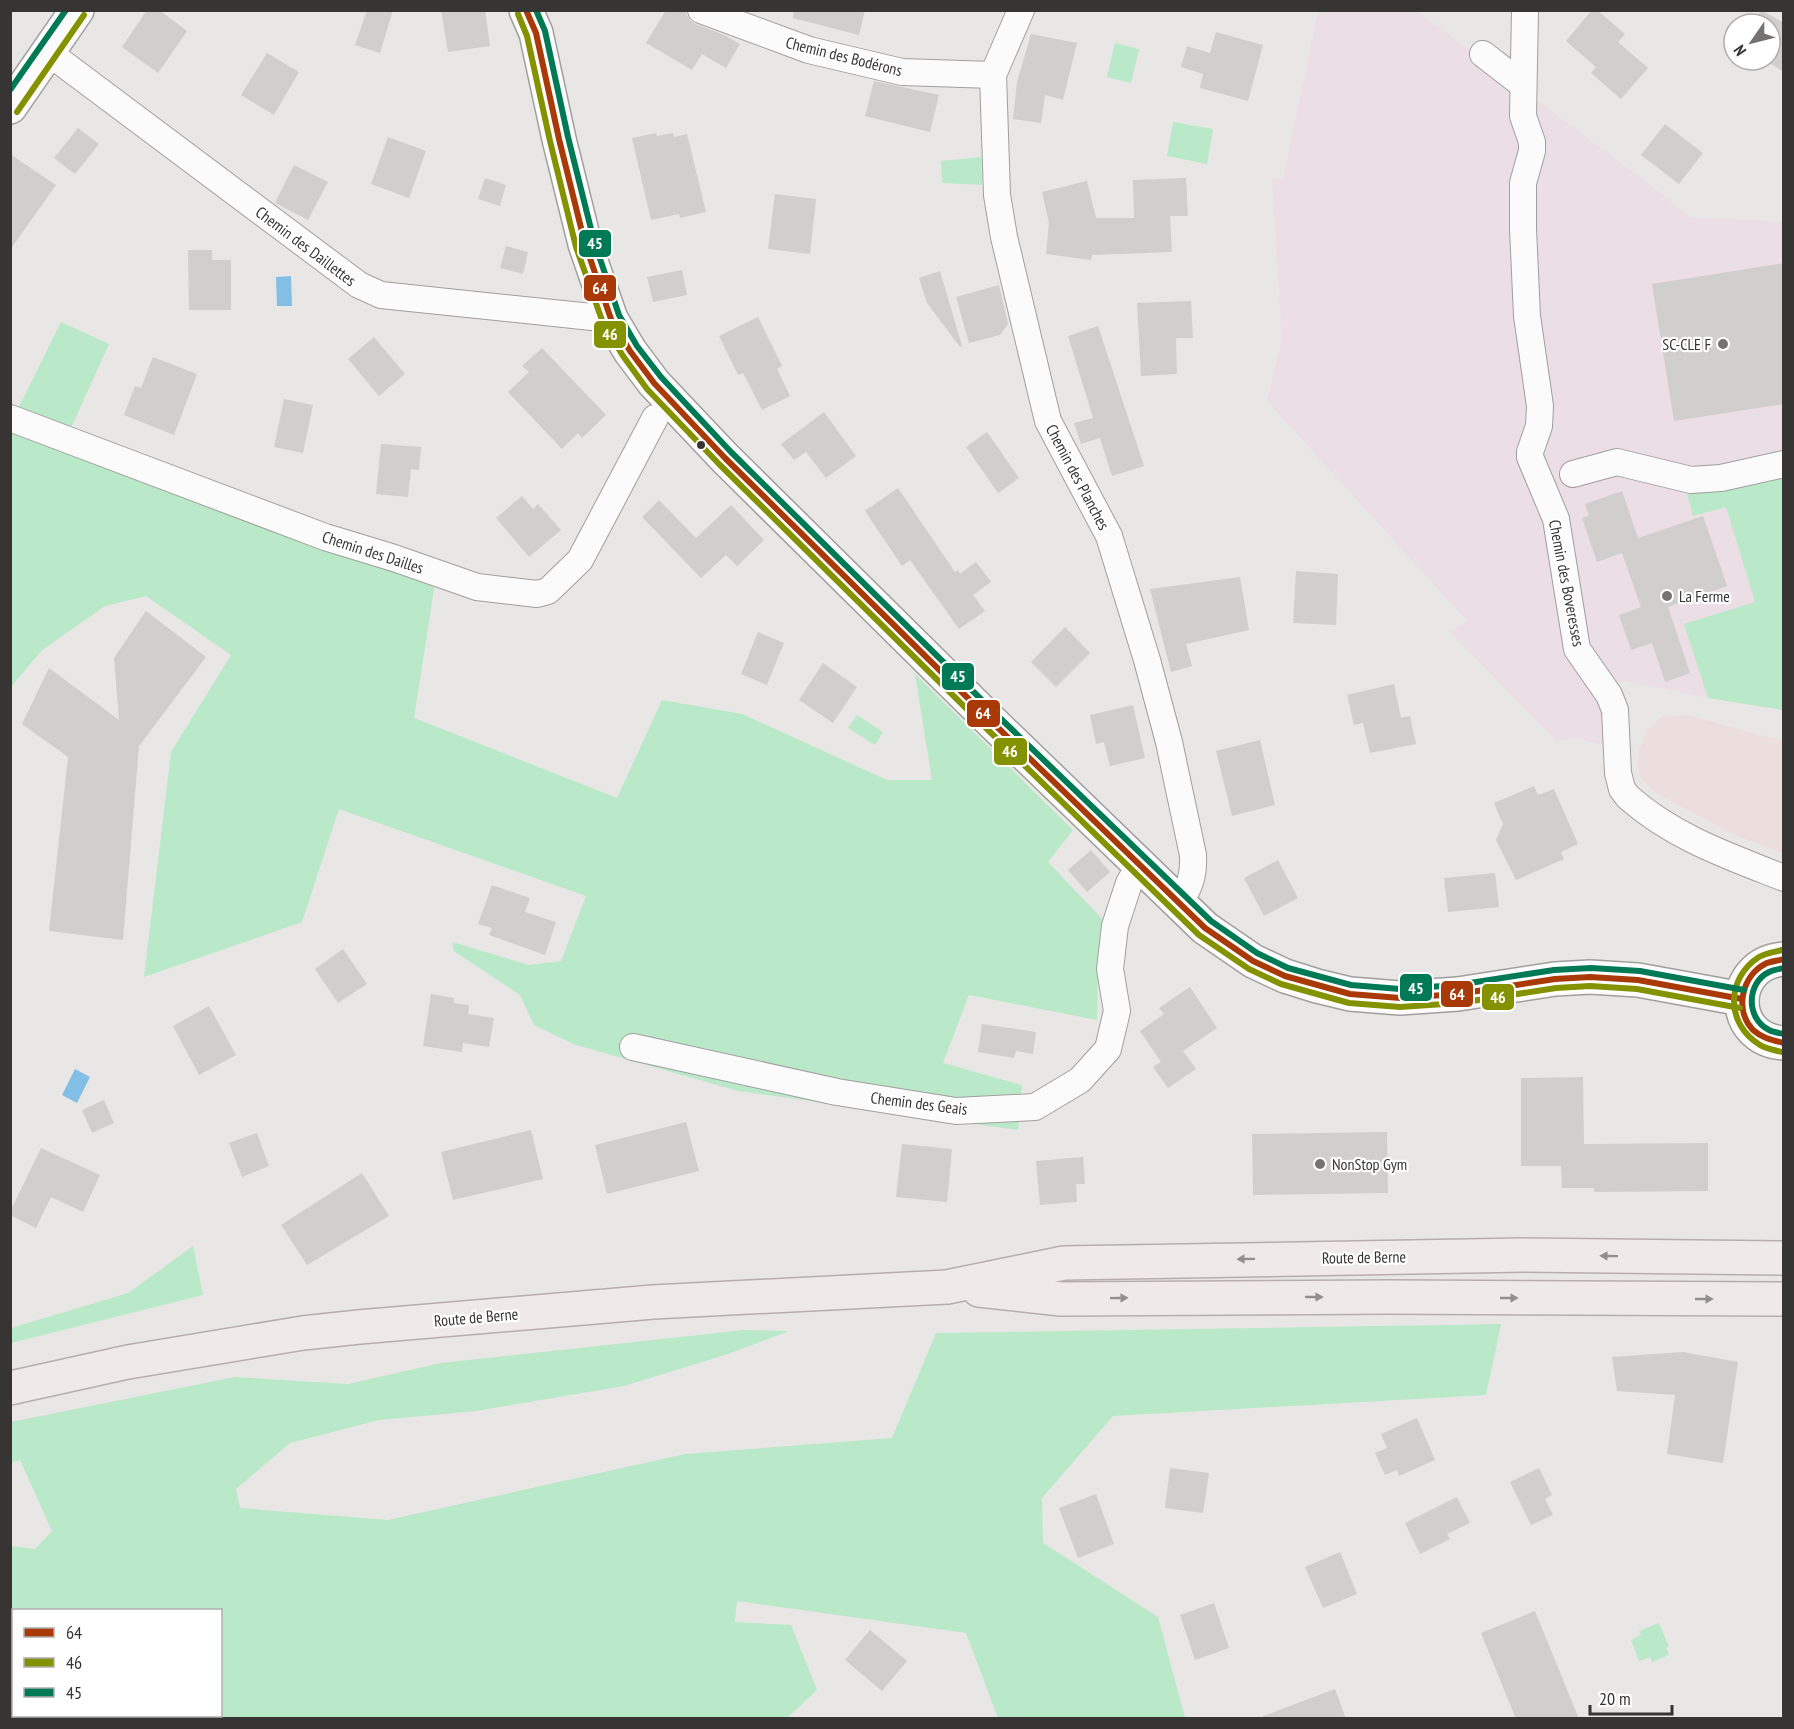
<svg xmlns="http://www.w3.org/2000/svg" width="1794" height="1729" font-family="'PT Sans Narrow',sans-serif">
<rect width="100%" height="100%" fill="#e9e7e5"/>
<polygon fill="#eddede" points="1687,715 1783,741 1783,854 1728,832 1655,792 1640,777 1638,763 1639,750 1648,730 1662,716"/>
<polygon fill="#ebdee4" points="1318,11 1417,11 1661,193 1690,218 1783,221 1783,710 1708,698 1622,680 1605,708 1607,746 1580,739 1556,740 1449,631 1468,622 1267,401 1282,339 1272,178 1283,180"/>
<g fill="#b9e9c8" fill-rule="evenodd">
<polygon points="1115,43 1139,49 1131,83 1107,77"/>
<polygon points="1173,122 1213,129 1207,164 1167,156"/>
<polygon points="981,157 982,185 942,183 941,161"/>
<polygon points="61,322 109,344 70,430 19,407"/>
<polygon points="11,423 435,583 414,718 617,798 662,700 742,714 887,780 932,780 915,674 1073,830 1048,862 1109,926 1098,971 1097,1020 969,995 943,1063 1022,1085 1018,1130 738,1091 576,1045 534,1025 520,995 454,951 452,942 529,965 561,961 586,896 339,809 302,922 144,977 171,752 231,655 146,596 105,606 42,650 11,687"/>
<polygon points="1783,471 1783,710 1708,698 1684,624 1755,602 1726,507 1693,516 1687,494 1693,490 1712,492 1733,483"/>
<polygon points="857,715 883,732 875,745 848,728"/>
<polygon points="193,1246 203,1295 11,1343 11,1328 128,1293"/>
<path d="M1501,1324l-15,71 -373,21 -71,82 1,45 115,74 27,101h-187l-32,-85 -229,-32 -2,21 56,3 26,65 -30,28h-776v-172l24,3 17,-18 -32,-71 -9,3v-41l224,-45 113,7 93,-21 303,-33 45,1 -61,23 -104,32 -148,25 -97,9 -89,23 -54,46 4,19 148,12 297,-66 207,-16 44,-105zM220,1610v106h-206v-106z"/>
<polygon points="1659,1623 1669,1647 1666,1648 1669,1655 1652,1662 1650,1657 1639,1661 1631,1640 1641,1635 1639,1631"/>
</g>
<g fill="#82bee6">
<polygon points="291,276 292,306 277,306 276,277"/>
<polygon points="75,1069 90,1077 77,1103 62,1095"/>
</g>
<g fill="#d0cfcd">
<polygon points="147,10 159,10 187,31 158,73 122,47"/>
<polygon points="367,10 393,10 380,53 355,45"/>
<polygon points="441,10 485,10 490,46 448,52"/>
<polygon points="666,10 684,10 690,20 695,24 724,35 740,44 726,68 702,54 692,70 646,43"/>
<polygon points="794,10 865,10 859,35 793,18"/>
<polygon points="1592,10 1597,10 1625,34 1618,42 1648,68 1621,99 1591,73 1596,67 1566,41"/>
<polygon points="1761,10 1784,23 1784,72 1765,60 1770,60 1770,24 1753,24"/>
<polygon points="1216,32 1263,45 1248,101 1200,88 1203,74 1181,67 1187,46 1210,53"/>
<polygon points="1031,34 1077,43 1063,100 1045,95 1041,123 1013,119 1017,82"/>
<polygon points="267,53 299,72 274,115 241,95"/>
<polygon points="874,81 939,95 930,132 865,116"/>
<polygon points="1665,124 1703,153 1679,184 1641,155"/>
<polygon points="78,128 99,144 75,174 54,158"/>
<polygon points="656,133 657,136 673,133 674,137 687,134 706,212 680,218 679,214 651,220 632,138"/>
<polygon points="388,137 426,151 409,198 371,184"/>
<polygon points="10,154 56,185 10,250"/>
<polygon points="294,165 328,182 308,220 275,203"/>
<polygon points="485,178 506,185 500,206 478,199"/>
<polygon points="1186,178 1188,216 1170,216 1172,252 1092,255 1091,260 1046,254 1049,223 1042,192 1087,181 1096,218 1134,218 1133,180"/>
<polygon points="775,194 816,199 810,254 768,249"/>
<polygon points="506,246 528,252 523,274 500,268"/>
<polygon points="188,250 212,250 212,260 231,260 231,310 189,310"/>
<polygon points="1784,263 1784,404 1674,421 1652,284"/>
<polygon points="682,270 687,295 653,302 647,277"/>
<polygon points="940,271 962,346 960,347 927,303 919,278"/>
<polygon points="999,285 1008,324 1000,335 969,343 956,297"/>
<polygon points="1191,301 1193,338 1176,338 1177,374 1141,376 1137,303"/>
<polygon points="758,317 782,366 777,369 790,396 762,410 743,373 738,375 719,336"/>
<polygon points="1098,326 1144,466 1112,476 1100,438 1081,444 1074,423 1093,418 1068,336"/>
<polygon points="374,337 405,374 379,396 348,359"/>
<polygon points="542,348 606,415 582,438 578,433 562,449 508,392 529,372 522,366"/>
<polygon points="153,357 197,374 174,435 124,415 135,386 141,388"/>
<polygon points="284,399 313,405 303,453 274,447"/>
<polygon points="824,412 856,456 826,478 806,452 794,460 781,444"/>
<polygon points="987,432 1019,478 998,493 966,447"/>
<polygon points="381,444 421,447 419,470 411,469 408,497 376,494"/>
<polygon points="898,488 955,572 958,570 960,574 976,562 991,582 973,595 985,611 959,629 910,560 902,566 865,511"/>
<polygon points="1622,491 1638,538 1703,516 1727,586 1668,607 1690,673 1665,682 1652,643 1631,650 1619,615 1641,607 1622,553 1597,562 1582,518 1589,516 1585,504"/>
<polygon points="522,496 533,509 538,504 561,530 529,557 496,518"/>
<polygon points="659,500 696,538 731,505 764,540 737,566 726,555 701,578 642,517"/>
<polygon points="1296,571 1338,574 1336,625 1293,623"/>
<polygon points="1240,577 1249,630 1186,644 1192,666 1171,672 1150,589"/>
<polygon points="146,611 206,657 139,746 123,940 49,931 68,757 22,724 49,668 119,720 114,658"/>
<polygon points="1065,627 1090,653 1056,687 1031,662"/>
<polygon points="758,632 784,643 767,685 741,674"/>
<polygon points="823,663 857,687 833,723 799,700"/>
<polygon points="1394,684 1401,718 1410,716 1416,744 1370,753 1363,723 1354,725 1347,695"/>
<polygon points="1133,705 1145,758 1110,766 1104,742 1096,744 1090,715"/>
<polygon points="1260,740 1275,805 1232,816 1216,751"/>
<polygon points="1534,786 1538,795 1554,789 1578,844 1561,852 1564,859 1516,880 1496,840 1503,824 1494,803"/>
<polygon points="1091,850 1110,872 1087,892 1068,870"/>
<polygon points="1278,860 1298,898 1264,916 1244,878"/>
<polygon points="1495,873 1499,907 1448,912 1444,878"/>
<polygon points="492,885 530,898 525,912 556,922 545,955 489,935 492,928 478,924"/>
<polygon points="343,949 367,984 338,1003 315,969"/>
<polygon points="1190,987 1217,1028 1183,1051 1196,1069 1168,1088 1153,1067 1161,1062 1140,1031 1164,1014 1159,1008"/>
<polygon points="431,994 454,998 454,1003 469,1005 468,1014 494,1018 489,1047 463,1043 462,1052 423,1046"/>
<polygon points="209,1006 236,1055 199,1075 173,1026"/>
<polygon points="982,1024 1036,1032 1033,1054 1016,1051 1014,1058 978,1052"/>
<polygon points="1583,1077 1584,1144 1708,1143 1708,1191 1594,1192 1594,1188 1562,1188 1561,1166 1521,1166 1521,1078"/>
<polygon points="104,1100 114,1123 92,1133 82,1110"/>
<polygon points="686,1122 699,1171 607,1194 595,1145"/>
<polygon points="531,1130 543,1179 453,1200 441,1152"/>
<polygon points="1387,1132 1388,1193 1253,1195 1252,1134"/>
<polygon points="257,1133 269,1166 242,1177 229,1143"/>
<polygon points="902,1144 952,1149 947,1202 896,1197"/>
<polygon points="41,1148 100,1175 83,1212 51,1197 36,1228 10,1215 10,1212"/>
<polygon points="1083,1157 1085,1184 1076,1184 1077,1202 1040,1205 1036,1161"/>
<polygon points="362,1173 389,1216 307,1265 281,1225"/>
<polygon points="1683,1352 1738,1362 1723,1463 1667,1454 1675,1395 1617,1391 1612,1357"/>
<polygon points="1417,1418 1435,1460 1399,1476 1397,1470 1385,1475 1375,1453 1387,1448 1381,1434"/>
<polygon points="1170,1468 1209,1473 1203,1513 1165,1508"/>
<polygon points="1539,1468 1552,1495 1545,1499 1553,1515 1531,1525 1510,1482"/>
<polygon points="1096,1494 1114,1544 1078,1558 1059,1508"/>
<polygon points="1457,1497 1470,1523 1447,1534 1450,1539 1420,1554 1405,1523"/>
<polygon points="1340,1552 1357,1594 1323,1608 1305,1567"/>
<polygon points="1214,1603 1229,1648 1195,1660 1180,1615"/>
<polygon points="1535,1611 1579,1719 1516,1719 1481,1633"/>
<polygon points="870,1630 907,1661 882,1691 845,1660"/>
<polygon points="1335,1689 1346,1719 1263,1719 1263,1716"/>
</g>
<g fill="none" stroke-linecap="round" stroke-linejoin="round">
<g stroke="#a19f9e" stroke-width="28">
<g id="street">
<polyline points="701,10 809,50 902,72 993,75"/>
<path d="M1021,10l-28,65 4,120 7,42 44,184 61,115 38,124 22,82 24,113c1,20 -3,33 -15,49"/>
<path d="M1525,10l-2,106 9,26v9l-9,32v46l4,87 13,90 -1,20 -9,26v5l26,62 21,130 32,46 6,15 3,63 4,16 6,8c45,40 100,59 156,81"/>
<polyline points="49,53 359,285 381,295 611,319"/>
<polyline points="1483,54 1523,85"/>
<polyline points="10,418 325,537 394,558 477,587 537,594 548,591 580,560 655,418"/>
<polyline points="1573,474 1617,462 1691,480 1721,478 1784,464"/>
<polyline points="633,1047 837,1092 956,1111 1035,1107 1080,1080 1108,1049 1117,1011 1110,969 1115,926 1129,883 1139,866"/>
</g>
</g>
<g stroke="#a19f9e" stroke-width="36">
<g id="secondary">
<polyline points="526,10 536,33 559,139 585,244 611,319 630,351 654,383 725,458 993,723 1205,928 1253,961 1285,976 1317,986 1350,994 1400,998 1458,994 1555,979 1590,977 1638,980 1742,999"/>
<polyline points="10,107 77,10"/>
<path d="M1784,959c-56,4 -56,81 0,84"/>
</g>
</g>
<g stroke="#b8adad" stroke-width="36">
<g id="primary">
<polyline points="979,1290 1061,1299 1389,1297 1784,1299"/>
<polyline points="10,1388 128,1362 303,1333 359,1327 653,1302 947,1287 1064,1263 1524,1255 1784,1258"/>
</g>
</g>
<use href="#street" stroke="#fcfbfb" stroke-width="26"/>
<use href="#secondary" stroke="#fcfbfb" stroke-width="33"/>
<use href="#primary" stroke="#efe9e9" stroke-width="33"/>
<g stroke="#fff" stroke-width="10">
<g id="bus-1">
<polyline points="526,10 536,33 559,139 585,244 611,319 630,351 654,383 725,458 993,723 1205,928 1253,961 1285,976 1350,994 1400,998 1458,994 1555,979 1590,977 1638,980 1742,999"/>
<path d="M1784,959c-6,2 -14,2 -19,5 -23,12 -31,46 -12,66 9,8 19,10 31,13"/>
</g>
</g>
<g stroke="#fff" stroke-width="10">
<g id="bus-2">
<polyline points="518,14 527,36 550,141 576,247 603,323 623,356 647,389 719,464 987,729 1199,935 1249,969 1281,984 1349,1003 1400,1007 1459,1003 1556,988 1590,986 1637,989 1740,1008"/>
<polyline points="17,112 84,15"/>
<path d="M1782,950c-7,2 -16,3 -23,7 -33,21 -34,67 1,88 6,4 15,5 22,7"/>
</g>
</g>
<g stroke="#fff" stroke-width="10">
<g id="bus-3">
<polyline points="536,10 545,31 568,137 594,241 619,315 637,346 661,377 731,452 999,717 1211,921 1257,953 1288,968 1351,985 1400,989 1457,985 1554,970 1591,968 1640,971 1744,990"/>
<polyline points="10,90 66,10"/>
<path d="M1784,968c-5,1 -11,2 -15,4 -23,11 -23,47 0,58 4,2 10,3 15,4"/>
</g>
</g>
<use href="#bus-1" stroke="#a93906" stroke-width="6"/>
<use href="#bus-2" stroke="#859200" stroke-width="6"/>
<use href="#bus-3" stroke="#007a55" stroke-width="6"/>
</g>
<defs><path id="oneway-solid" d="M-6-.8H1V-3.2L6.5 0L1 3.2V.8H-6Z" transform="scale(1.5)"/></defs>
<g fill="#938f8e">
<use href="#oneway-solid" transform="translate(1609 1256) rotate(-179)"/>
<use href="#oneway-solid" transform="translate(1246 1259) rotate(179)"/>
<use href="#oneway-solid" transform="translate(1314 1297)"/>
<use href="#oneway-solid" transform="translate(1119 1298) rotate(-1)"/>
<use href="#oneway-solid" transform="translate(1509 1298)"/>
<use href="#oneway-solid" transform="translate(1704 1299)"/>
</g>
<g fill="#757372" stroke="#fff" stroke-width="2">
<circle cx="1723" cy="344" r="6"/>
<circle cx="1667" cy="596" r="6"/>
<circle cx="1320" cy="1164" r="6"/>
</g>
<circle fill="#373534" stroke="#fff" stroke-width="2" cx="701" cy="445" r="5"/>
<g text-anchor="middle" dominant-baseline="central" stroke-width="4.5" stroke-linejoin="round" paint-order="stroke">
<g font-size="16" fill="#373534" stroke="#fff">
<text transform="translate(844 56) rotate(14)">Chemin des Bodérons</text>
<text transform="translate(306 246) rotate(37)">Chemin des Daillettes</text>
<text transform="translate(1078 477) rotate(62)">Chemin des Planches</text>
<text transform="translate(373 552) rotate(18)">Chemin des Dailles</text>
<text transform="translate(1567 583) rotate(79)">Chemin des Boveresses</text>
<text transform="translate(919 1103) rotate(7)">Chemin des Geais</text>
<text transform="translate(1364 1257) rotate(-1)">Route de Berne</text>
<text transform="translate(476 1317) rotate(-5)">Route de Berne</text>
</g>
<g font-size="16" fill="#373534" stroke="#fff" text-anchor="start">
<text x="1711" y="344" text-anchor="end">SC-CLE F</text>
<text x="1679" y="596">La Ferme</text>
<text x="1332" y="1164">NonStop Gym</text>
</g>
</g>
<g stroke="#fff" stroke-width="2">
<rect x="578" y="229" width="34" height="29" rx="6" fill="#007a55"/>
<rect x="583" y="274" width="34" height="28" rx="6" fill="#a93906"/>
<rect x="593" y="320" width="34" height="29" rx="6" fill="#859200"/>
<rect x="941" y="662" width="34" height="29" rx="6" fill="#007a55"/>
<rect x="966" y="699" width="35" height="29" rx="6" fill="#a93906"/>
<rect x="993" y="737" width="35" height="29" rx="6" fill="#859200"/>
<rect x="1399" y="973" width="34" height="29" rx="6" fill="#007a55"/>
<rect x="1440" y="980" width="34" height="28" rx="6" fill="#a93906"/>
<rect x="1481" y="983" width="34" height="28" rx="6" fill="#859200"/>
</g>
<g font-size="16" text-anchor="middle" font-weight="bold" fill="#fff">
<text x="595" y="249">45</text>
<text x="600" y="294">64</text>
<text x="610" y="340">46</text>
<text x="958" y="682">45</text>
<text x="983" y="719">64</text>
<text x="1010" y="757">46</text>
<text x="1416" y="994">45</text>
<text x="1457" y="1000">64</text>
<text x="1498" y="1003">46</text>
</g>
<rect width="1794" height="1729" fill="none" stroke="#373534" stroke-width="24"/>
<rect x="12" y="1609" width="210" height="108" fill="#ffffff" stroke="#afaeae" stroke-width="1.5"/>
<rect x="24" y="1628" width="30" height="9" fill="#a93906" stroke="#afaeae" stroke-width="1.5"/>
<text x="66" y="1639" font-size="18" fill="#373534">64</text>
<rect x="24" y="1658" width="30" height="9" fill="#859200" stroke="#afaeae" stroke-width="1.5"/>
<text x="66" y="1669" font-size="18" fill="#373534">46</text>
<rect x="24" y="1688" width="30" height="9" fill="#007a55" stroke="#afaeae" stroke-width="1.5"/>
<text x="66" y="1699" font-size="18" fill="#373534">45</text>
<g transform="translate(1752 42) rotate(235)"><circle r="28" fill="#ffffff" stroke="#afaeae" stroke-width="1.5"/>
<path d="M0-4.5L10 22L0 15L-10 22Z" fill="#757372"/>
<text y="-9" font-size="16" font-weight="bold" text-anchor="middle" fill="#373534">N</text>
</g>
<path d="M1590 1705v9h82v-9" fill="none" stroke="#373534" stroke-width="3"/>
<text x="1599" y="1705" font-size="18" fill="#373534" stroke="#ffffff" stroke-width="4.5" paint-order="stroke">20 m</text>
</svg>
